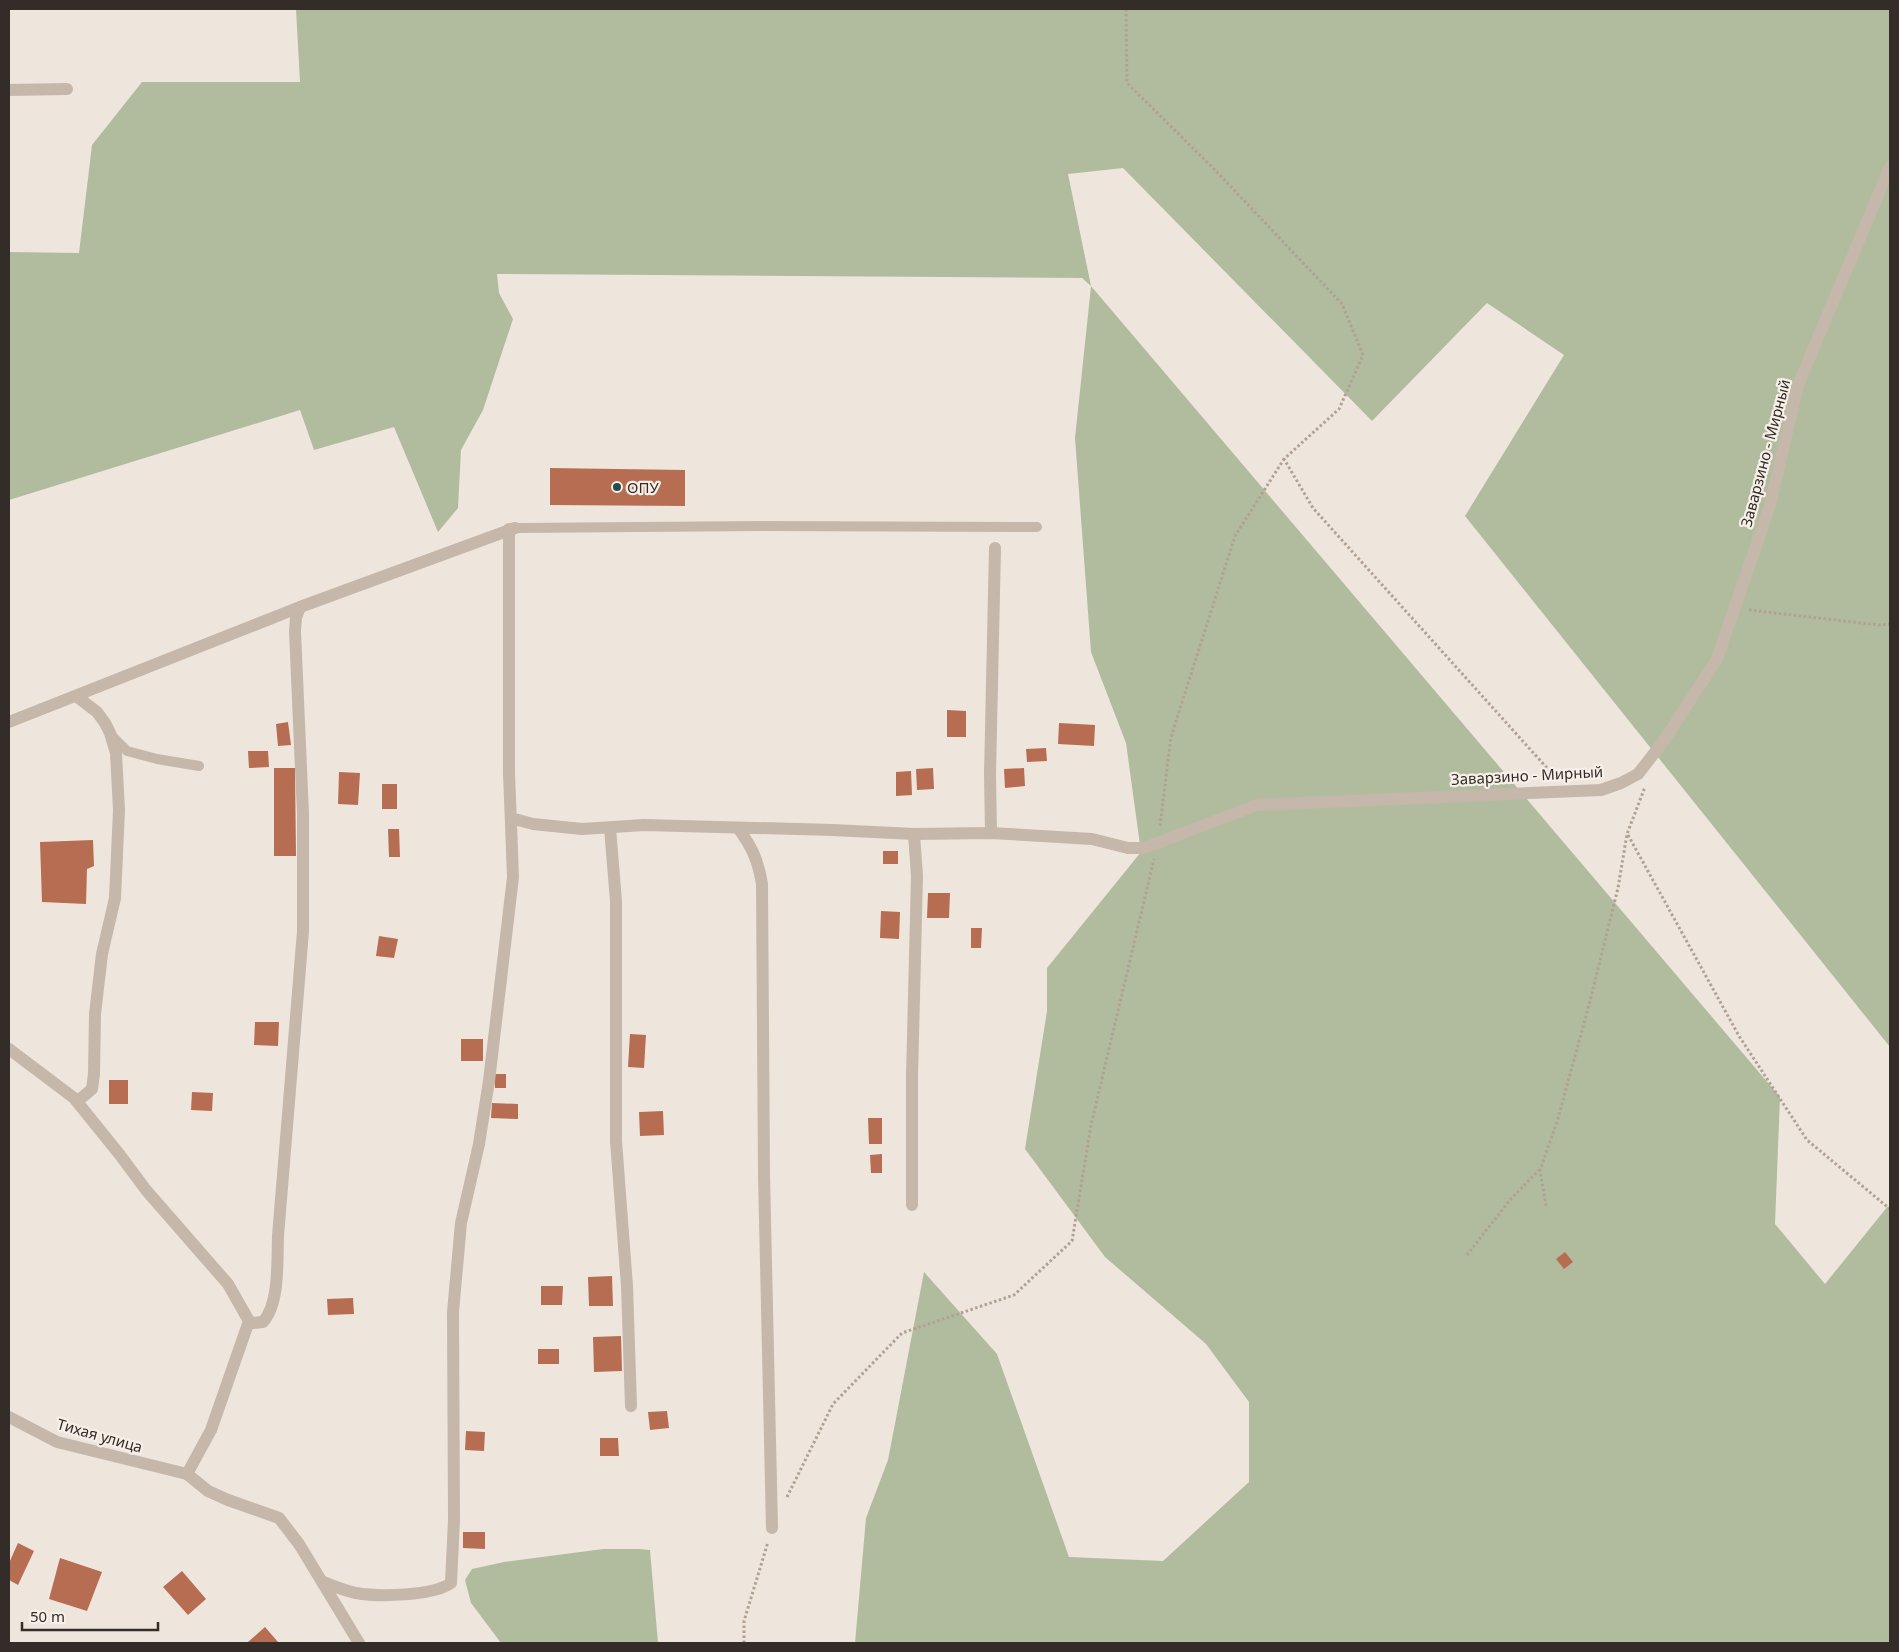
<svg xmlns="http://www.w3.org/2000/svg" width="1899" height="1652" font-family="'Noto Sans',sans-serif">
<rect width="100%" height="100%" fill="#eee6dc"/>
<g fill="#b1bc9e">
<polygon points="296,9 1890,9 1890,1047 1465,516 1564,355 1487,303 1372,421 1123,168 1068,174 1091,286 1780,1097 1775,1224 1825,1284 1888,1206 1890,1208 1890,1643 855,1643 866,1518 888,1460 924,1272 997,1354 1069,1557 1163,1561 1249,1482 1249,1402 1206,1344 1105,1257 1025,1149 1047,1011 1047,968 1141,852 1126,743 1091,652 1075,438 1091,286 1082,278 497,274 499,293 513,319 483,410 461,450 458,508 438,532 394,427 314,450 300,410 9,500 9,252 79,253 92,145 142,82 300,82"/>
<polygon points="603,1549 640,1549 650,1550 658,1643 501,1643 471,1603 465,1580 472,1569 504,1562"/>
</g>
<g fill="#b76d52">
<polygon points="550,468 685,470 685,506 550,505"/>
<polygon points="947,710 966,711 966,737 947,737"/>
<polygon points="288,722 291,745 278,746 276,724"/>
<polygon points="1059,723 1095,725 1094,746 1058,744"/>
<polygon points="1046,748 1047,761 1027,762 1026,749"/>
<polygon points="248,751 268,751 269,767 249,768"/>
<polygon points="274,768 295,768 296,856 274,856"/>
<polygon points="933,768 934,789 917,790 916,769"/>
<polygon points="1024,768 1025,786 1005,788 1004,769"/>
<polygon points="911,771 912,795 896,796 896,772"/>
<polygon points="339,772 360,773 358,805 338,804"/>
<rect x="382" y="784" width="15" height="25"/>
<polygon points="388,829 399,829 400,857 389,857"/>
<polygon points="93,840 94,866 87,869 86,904 42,902 40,842"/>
<rect x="883" y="851" width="15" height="13"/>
<polygon points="928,893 950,893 949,918 927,918"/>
<polygon points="881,911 900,912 899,939 880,938"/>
<polygon points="971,928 982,928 981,948 971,948"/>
<polygon points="379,936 398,939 394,958 376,956"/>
<polygon points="255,1022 279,1022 278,1046 254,1045"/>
<polygon points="630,1034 646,1035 644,1068 628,1067"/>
<rect x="461" y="1039" width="22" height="22"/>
<polygon points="494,1074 506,1074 506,1088 495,1088"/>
<rect x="109" y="1080" width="19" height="24"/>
<polygon points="192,1092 213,1093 212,1111 191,1110"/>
<polygon points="492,1103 518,1104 518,1119 491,1118"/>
<polygon points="663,1111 664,1135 640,1136 639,1112"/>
<polygon points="868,1118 882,1118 882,1144 869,1144"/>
<polygon points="882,1154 882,1173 871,1173 870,1155"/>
<polygon points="1565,1252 1573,1262 1564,1269 1556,1259"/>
<polygon points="612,1276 613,1306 589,1306 588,1277"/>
<polygon points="541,1286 563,1286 562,1305 541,1305"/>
<polygon points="353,1298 354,1314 328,1315 327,1299"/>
<polygon points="621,1336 622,1371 594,1372 593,1337"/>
<rect x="538" y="1349" width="21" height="15"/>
<polygon points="667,1411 669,1428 650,1430 648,1412"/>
<polygon points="466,1431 485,1432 484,1451 465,1450"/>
<polygon points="600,1438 618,1438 619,1456 600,1456"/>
<polygon points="463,1532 485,1532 485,1549 463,1548"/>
<polygon points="18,1543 34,1551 18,1585 9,1580 9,1563"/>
<polygon points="60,1558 102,1572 87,1611 49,1599"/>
<polygon points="182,1571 206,1599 188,1615 163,1587"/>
<polygon points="265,1627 278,1642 249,1643 248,1642"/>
</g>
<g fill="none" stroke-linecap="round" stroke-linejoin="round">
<g stroke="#b1a194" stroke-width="3" stroke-dasharray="2.5 2.5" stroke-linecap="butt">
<polyline points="1126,9 1127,83 1216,171 1342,304 1363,355 1339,409 1284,459 1313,508 1556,778"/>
<polyline points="1749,610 1879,625 1890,624"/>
<polyline points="1160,826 1171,737 1235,536 1284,459"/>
<polyline points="1628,835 1739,1036 1807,1140 1890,1209"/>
<polyline points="1546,1206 1540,1170 1557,1122 1589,1005 1618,888 1627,834 1645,787"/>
<polyline points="1467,1255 1509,1201 1539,1170"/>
<polyline points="787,1497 833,1404 902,1333 1014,1295 1072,1241 1091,1125 1154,859"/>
<polyline points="744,1643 744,1621 768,1542"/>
</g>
<g stroke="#c5b7a9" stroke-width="10">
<polyline points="517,528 761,526 1037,527"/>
<polyline points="111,735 127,751 157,759 199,766"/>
</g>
<g stroke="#c5b7a9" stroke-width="12">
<polyline points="9,90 67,89"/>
<polyline points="9,722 300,607 515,528"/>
<polyline points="511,818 533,824 582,829 644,825 833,830 914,834 991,833 1092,839 1128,848 1144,848 1257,805 1601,790 1621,783 1638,774 1663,742 1717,659 1770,505 1798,385 1890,167"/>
<polyline points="610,828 616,901 616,1141 627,1286 631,1406"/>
<path d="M738,828c14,19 20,32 24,56l2,291 8,353"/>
<polyline points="991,833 990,774 995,548"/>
<path d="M9,1049l65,49 46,57 26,35 82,94 21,37 4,2 10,-1c17,-19 14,-62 15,-86l25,-305v-117l-8,-183 1,-13 4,-11"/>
<polyline points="74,1098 79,1100 92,1089 94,1074 95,1014 102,954 115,898 119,810 116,753 110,733 105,723 97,712 76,696"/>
<polyline points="912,1205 912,1077 917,876 914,834"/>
<polyline points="9,1417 57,1442 187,1474 208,1491 228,1500 279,1518 299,1544 359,1643"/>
<polyline points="187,1474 211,1430 249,1321"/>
<path d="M323,1582c11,4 22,9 33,11 23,4 77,3 95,-10l3,-63 -1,-208 8,-89 18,-79 10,-63 24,-204 -4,-104v-244"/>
</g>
</g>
<circle fill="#234c4f" stroke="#f7f0e8" stroke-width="2" cx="617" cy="487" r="5"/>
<g text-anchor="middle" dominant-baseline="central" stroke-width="4.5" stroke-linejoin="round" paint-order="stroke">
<g font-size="15" fill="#332c28" stroke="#f7f0e8">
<text transform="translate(1765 453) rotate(-75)">Заварзино - Мирный</text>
<text transform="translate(1527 775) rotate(-3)">Заварзино - Мирный</text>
<text transform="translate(100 1435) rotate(16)">Тихая улица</text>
</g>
<g font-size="15" fill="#332c28" stroke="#f7f0e8" text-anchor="start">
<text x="627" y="487">ОПУ</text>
</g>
</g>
<rect width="1899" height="1652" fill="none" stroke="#332c28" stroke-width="20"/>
<path d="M22 1622v8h136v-8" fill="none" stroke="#332c28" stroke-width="2.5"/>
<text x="30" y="1622" font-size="15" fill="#332c28" stroke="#f7f0e8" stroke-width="4" paint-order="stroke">50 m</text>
</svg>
